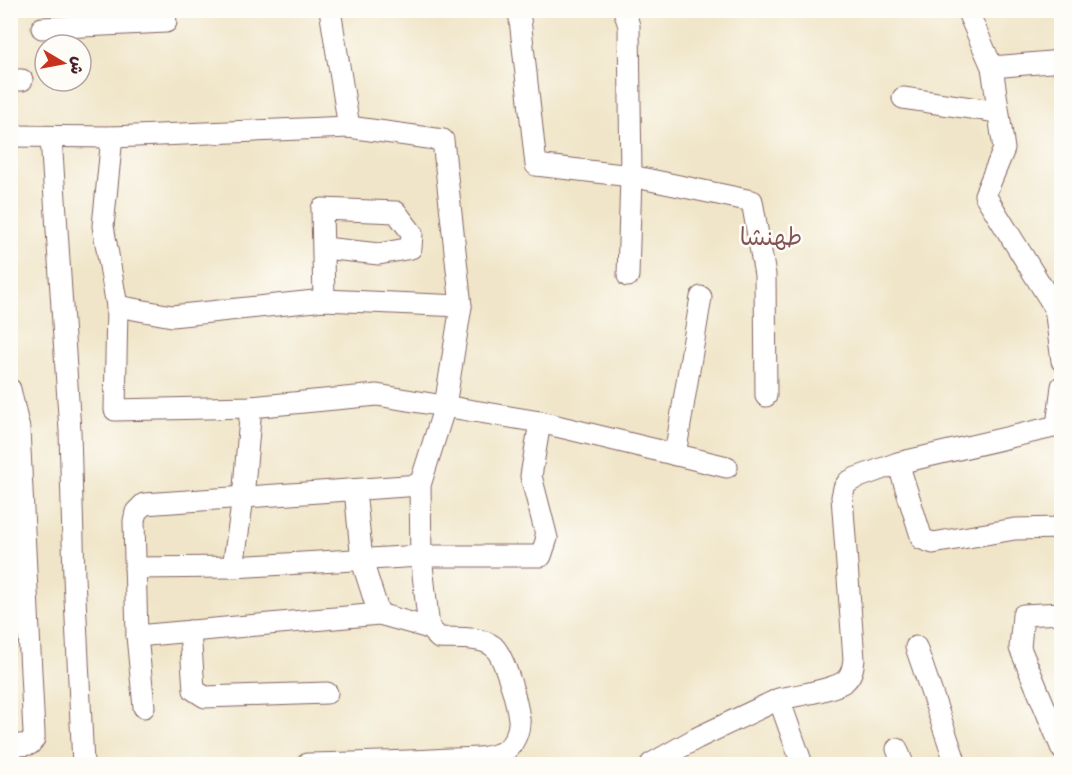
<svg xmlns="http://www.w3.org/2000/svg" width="1072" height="775" font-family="Sriracha,'Playpen Sans Arabic',sans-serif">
<rect width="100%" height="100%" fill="#fdfcf7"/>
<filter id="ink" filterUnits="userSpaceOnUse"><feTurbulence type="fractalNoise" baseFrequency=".0167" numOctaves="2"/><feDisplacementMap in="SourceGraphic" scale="12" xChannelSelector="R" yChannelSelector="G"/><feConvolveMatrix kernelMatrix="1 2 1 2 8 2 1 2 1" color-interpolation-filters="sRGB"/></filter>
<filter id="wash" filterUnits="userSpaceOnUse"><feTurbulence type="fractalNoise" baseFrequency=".008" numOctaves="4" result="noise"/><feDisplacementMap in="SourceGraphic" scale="24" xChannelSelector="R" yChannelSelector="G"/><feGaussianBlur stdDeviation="1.35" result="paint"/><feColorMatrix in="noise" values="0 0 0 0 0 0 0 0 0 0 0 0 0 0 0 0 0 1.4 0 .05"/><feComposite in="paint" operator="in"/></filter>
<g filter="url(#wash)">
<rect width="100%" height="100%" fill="#f0e5c8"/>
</g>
<g filter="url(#ink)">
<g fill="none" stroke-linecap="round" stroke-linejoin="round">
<g stroke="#846462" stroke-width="23">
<g id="minor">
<polyline points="330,10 349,127"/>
<polyline points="519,10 536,165 631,176 752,201 765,275 766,396"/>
<polyline points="624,10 629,26 631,176 628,276"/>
<polyline points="967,10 992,67 1004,149 985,195 1055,308 1062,361"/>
<polyline points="42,28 166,22 164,10"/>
<polyline points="992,67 1062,61"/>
<polyline points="10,80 22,80"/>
<polyline points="903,98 998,112"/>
<path d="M10,136l102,1 237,-10 94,13 18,166 -16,100 -25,79 1,71 8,72 10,10c15,1 41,-2 54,8 12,11 24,56 26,73 1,11 -5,26 -15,32 -15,9 -38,7 -55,8 -47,3 -95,4 -142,5"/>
<polyline points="51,137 70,431 74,577 83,764"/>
<polyline points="112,137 103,226 117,306 115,410 251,407 377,395 540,422 727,467"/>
<polyline points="324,248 379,254 411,248 412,233 396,212 322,209 324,300"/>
<polyline points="117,306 172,316 324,300 461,306"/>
<polyline points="10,389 19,429 34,733 34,739 30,744 10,746"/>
<polyline points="1057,426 1062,386"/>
<polyline points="675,455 701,297"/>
<polyline points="898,463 922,539 933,543 1015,529 1062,528"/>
<polyline points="420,485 144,504 136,512 134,521 137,636 379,614 429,628"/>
<polyline points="355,490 362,561 379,614"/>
<polyline points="233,567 243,498 251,407"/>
<polyline points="135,568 233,567 421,556 541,556 547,538 531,476 540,422"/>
<polyline points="1062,613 1023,615 1020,648 1062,749"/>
<polyline points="190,631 194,690 205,697 327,693"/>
<polyline points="137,636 144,707"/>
<polyline points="916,647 956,764"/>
<polyline points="897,749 903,764"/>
<polyline points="651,764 697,738 779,699"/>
<path d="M802,764l-23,-65c15,-3 55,-9 66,-18 7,-6 8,-14 9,-22l-12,-162 2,-9 4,-6 8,-4 42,-15 164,-38"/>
</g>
</g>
<use href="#minor" stroke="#fff" stroke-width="21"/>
</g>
</g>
<g text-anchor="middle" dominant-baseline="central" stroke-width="5" stroke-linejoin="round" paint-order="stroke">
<g font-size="24" fill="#835255" stroke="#fdfcf7">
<text x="771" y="237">طهنشا</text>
</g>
</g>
<rect width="1072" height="775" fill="none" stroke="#fdfcf7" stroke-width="36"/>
<g transform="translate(63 63) rotate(100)"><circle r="28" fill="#fdfcf7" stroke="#b5a4a5" stroke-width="1.5"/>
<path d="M0-4.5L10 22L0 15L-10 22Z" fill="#c8321e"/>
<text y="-9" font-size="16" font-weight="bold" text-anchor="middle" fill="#4a1f2b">ش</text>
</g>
</svg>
